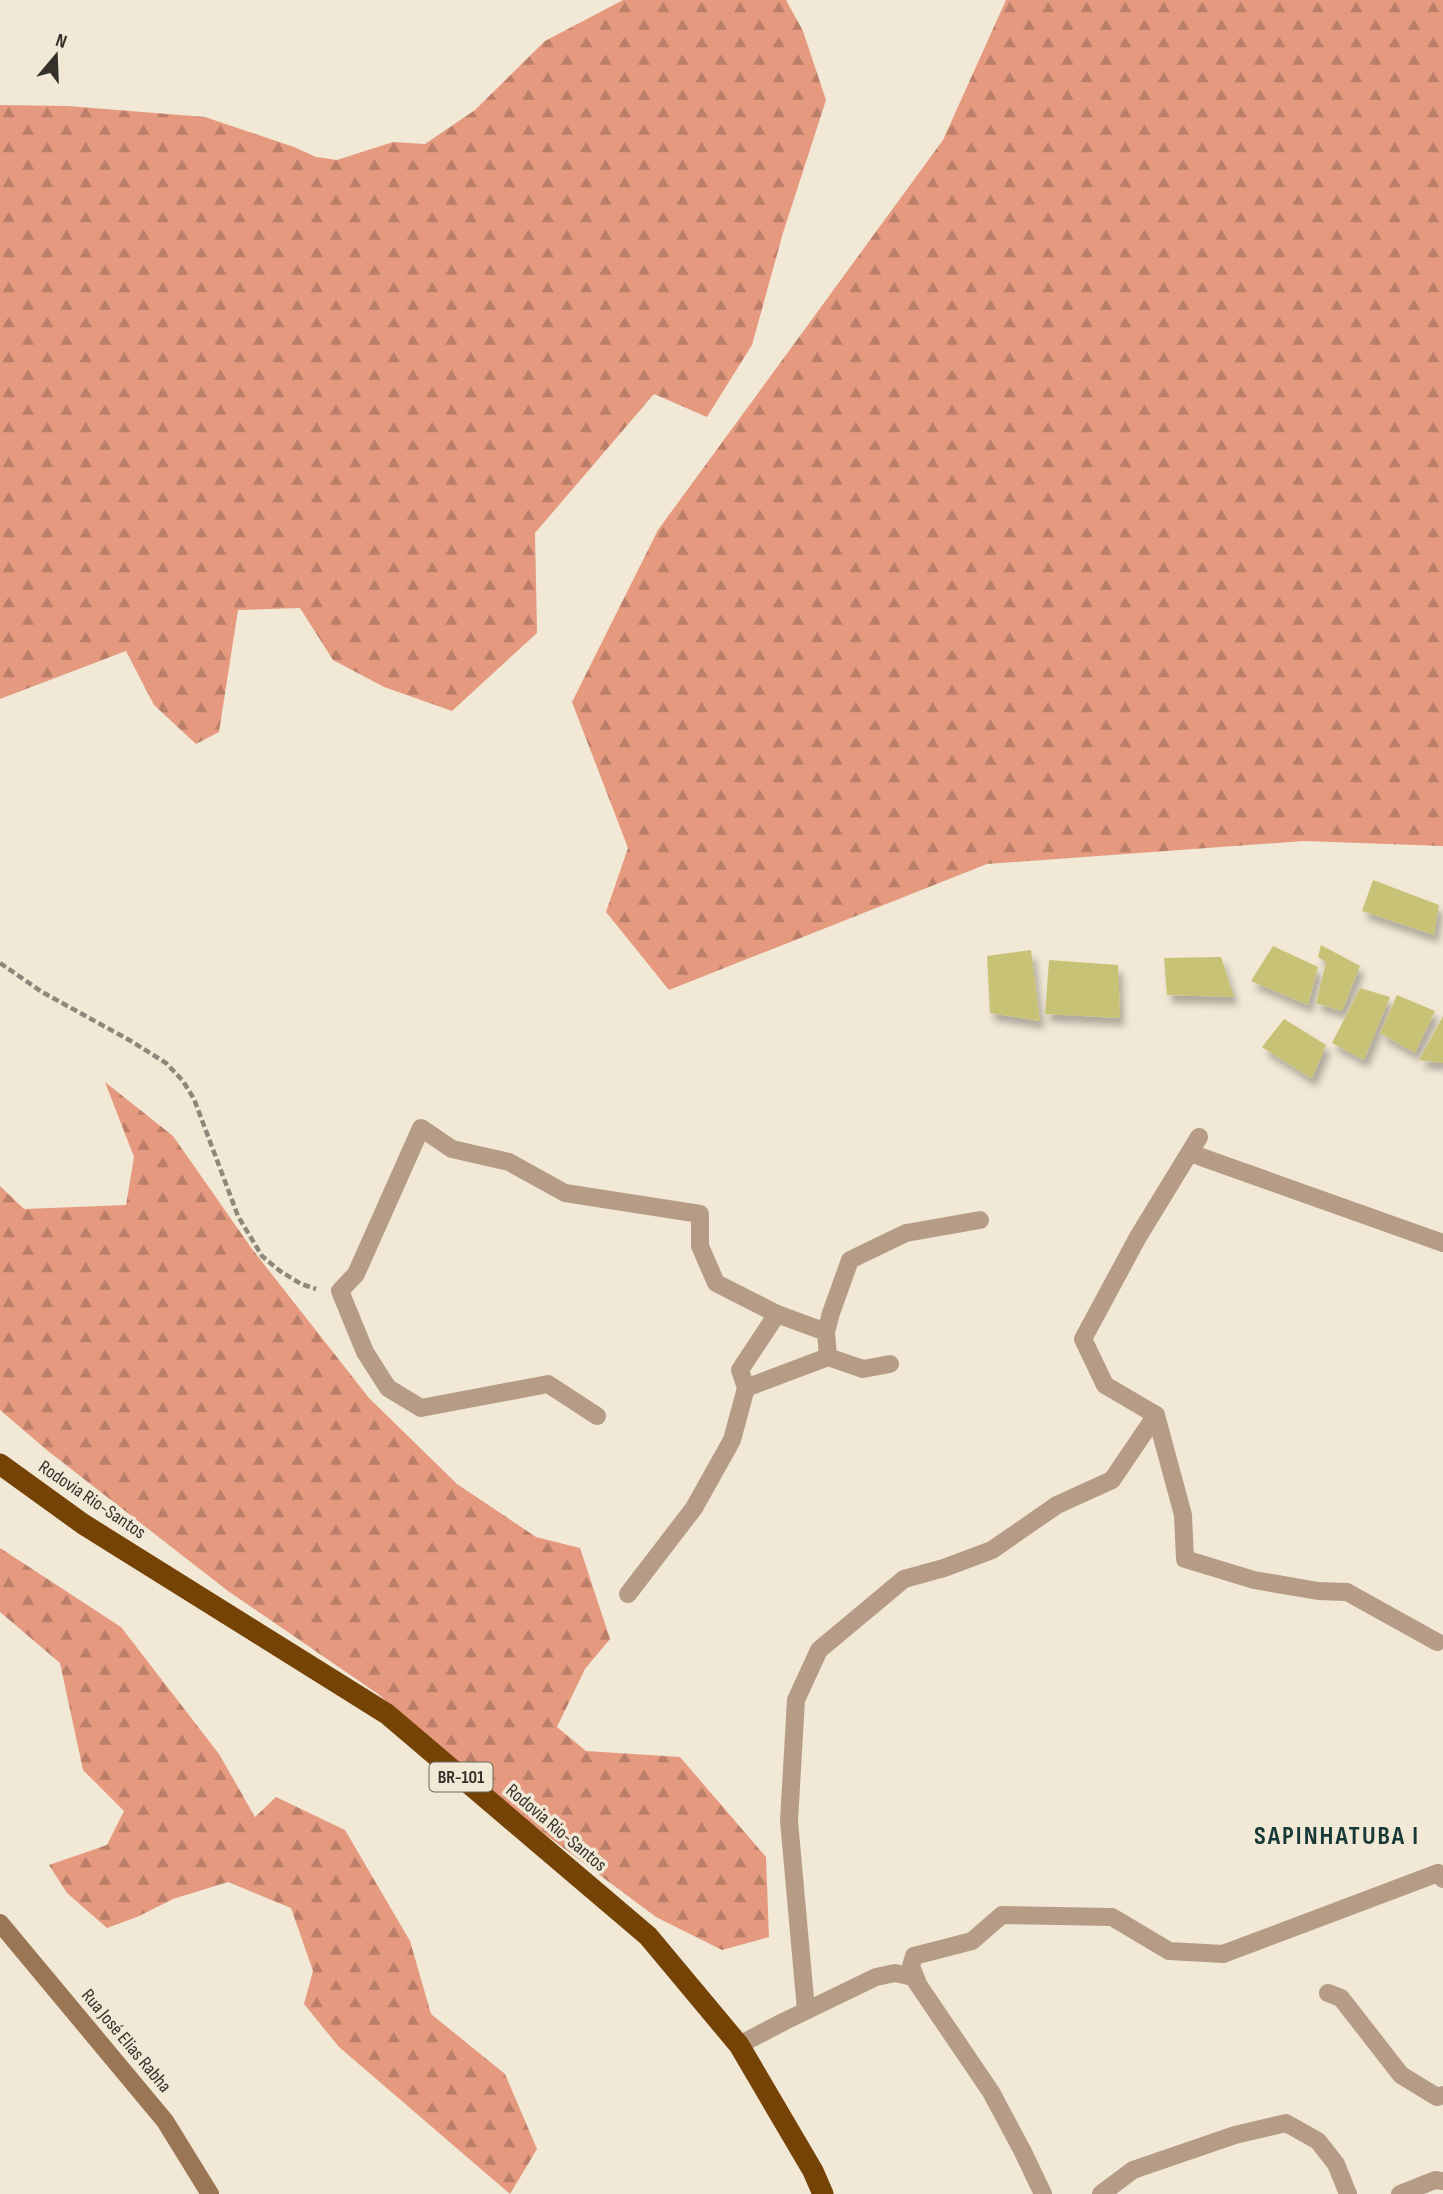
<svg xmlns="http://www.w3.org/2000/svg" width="1443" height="2194" font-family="'Sofia Sans Condensed',sans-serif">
<defs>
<pattern id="forest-firs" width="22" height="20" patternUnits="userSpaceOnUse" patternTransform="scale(1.75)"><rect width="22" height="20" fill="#e59a80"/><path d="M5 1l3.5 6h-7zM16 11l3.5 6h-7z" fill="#ba7e69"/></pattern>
<filter id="shadow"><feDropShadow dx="4.5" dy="8" stdDeviation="3.5" flood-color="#0004"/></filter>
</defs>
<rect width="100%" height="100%" fill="#f1e8d6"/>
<g fill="url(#forest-firs)">
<polygon points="623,0 786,0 803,31 826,100 783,233 752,345 707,417 654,394 535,533 537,633 452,711 384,687 333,660 300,608 238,610 219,732 196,744 154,705 126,651 0,699 0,105 68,106 205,117 294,147 316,157 337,160 393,142 425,144 475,110 545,41"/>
<polygon points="1006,0 1443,0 1443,846 1304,841 987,864 669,990 606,912 628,848 572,702 658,530 943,140"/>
<polygon points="105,1082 173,1136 252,1249 369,1398 457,1484 536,1537 580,1548 610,1639 585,1669 557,1727 586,1751 680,1757 766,1857 769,1937 722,1950 656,1917 530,1823 378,1694 228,1591 48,1451 0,1410 0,1186 24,1209 126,1205 134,1157"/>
<polygon points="0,1548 121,1627 219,1754 255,1817 276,1797 345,1830 410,1941 431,2014 505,2074 537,2149 510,2194 339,2047 304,2004 313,1971 291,1908 228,1882 173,1899 137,1917 107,1928 67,1893 49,1865 107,1845 124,1811 83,1770 60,1663 0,1612"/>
</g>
<g fill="#c8c276" filter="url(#shadow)">
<polygon points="1373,880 1439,905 1434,935 1362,911"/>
<polygon points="1321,945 1360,966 1342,1011 1316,1003 1326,962 1318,957"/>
<polygon points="1273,946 1318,967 1308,1005 1251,981"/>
<polygon points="1031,950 1040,1021 990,1013 987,956"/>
<polygon points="1221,957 1234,997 1167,995 1164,958"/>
<polygon points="1049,960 1118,965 1120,1018 1045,1014"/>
<polygon points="1360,988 1390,997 1364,1060 1332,1043"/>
<polygon points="1397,995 1435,1011 1415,1053 1380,1033"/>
<polygon points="1443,1016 1443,1063 1419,1060"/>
<polygon points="1284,1019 1326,1045 1312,1079 1262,1047"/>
</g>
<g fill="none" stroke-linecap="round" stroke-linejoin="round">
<polyline stroke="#8e887c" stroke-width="4.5" stroke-dasharray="7 3.5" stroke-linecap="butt" points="0,963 42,992 131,1041 166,1063 183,1081 194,1099 238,1216 262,1256 280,1271 301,1284 316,1289"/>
<g stroke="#b69c86" stroke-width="18">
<polyline points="1199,1137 1138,1237 1083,1339 1105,1385 1156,1415 1183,1515 1185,1559 1254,1580 1318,1591 1347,1592 1437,1642"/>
<polyline points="1190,1153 1443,1243"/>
<polyline points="826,1332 831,1313 850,1260 906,1233 980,1220"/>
<polyline points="746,1388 828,1357"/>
<polyline points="597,1416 548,1384 421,1408 388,1388 365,1352 340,1291 356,1274 421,1128 452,1149 509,1162 565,1193 700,1214 700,1246 716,1283 777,1314 826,1332 828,1357 863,1369 890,1364"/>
<polyline points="628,1594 694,1508 732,1440 746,1388 740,1370 777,1314"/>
<polyline points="917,1981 911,1966 914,1956 972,1941 1002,1915 1112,1917 1169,1951 1223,1954 1438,1873 1443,1879"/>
<polyline points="1328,1993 1341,1998 1401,2075 1437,2097 1443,2095"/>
<polyline points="806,2010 789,1821 796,1700 819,1650 904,1579 944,1568 992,1550 1057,1505 1112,1480 1156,1415"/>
<polyline points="739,2045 785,2021 876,1977 895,1973 913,1977 991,2092 1022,2150 1043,2194"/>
<polyline points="1101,2194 1133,2170 1235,2135 1286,2123 1318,2141 1336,2164 1348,2194"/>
<polyline points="1400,2194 1435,2180 1443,2181"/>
</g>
<polyline stroke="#9b7655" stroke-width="18" points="0,1923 165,2121 210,2194"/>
<polyline stroke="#764306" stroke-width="21" points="0,1464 83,1524 387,1714 648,1936 739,2045 813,2171 823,2194"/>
</g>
<g text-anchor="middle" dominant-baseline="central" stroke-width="7" stroke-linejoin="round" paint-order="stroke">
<rect fill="#f1e8d6" stroke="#6d685e" stroke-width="2" x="429.5" y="1762.5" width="63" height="29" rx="5"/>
<g font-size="18" font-weight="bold" fill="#34312a">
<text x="461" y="1777">BR-101</text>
</g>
<g font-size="19" fill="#34312a" stroke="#f1e8d6">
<text transform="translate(92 1500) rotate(34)">Rodovia Rio-Santos</text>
<text transform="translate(556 1828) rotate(40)">Rodovia Rio-Santos</text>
<text transform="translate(126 2041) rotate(50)">Rua José Elias Rabha</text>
</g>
<g font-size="26" font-weight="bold" letter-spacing="2" fill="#163836" stroke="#f1e8d6">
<text x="1337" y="1836">SAPINHATUBA I</text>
</g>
</g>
<g transform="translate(56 56) rotate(19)" stroke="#f1e8d6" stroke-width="5" paint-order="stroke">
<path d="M0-5L12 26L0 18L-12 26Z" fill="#34312a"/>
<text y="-10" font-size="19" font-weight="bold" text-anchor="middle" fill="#34312a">N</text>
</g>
</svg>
